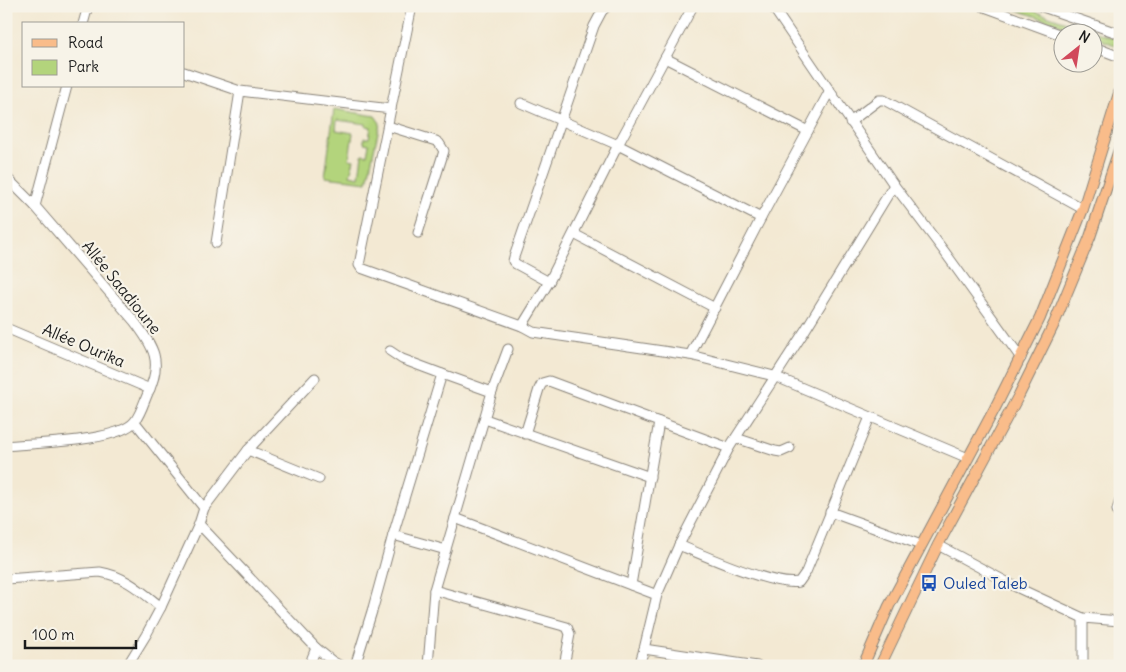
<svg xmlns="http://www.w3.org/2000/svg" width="1126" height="672" font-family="Delius,sans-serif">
<rect width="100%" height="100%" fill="#f7f3e8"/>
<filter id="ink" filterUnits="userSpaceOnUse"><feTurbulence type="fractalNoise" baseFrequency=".02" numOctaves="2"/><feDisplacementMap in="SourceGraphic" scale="10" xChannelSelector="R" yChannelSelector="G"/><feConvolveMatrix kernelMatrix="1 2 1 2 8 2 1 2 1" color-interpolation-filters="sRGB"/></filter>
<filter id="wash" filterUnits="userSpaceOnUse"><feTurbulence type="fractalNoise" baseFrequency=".0096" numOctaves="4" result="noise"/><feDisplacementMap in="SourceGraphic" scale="20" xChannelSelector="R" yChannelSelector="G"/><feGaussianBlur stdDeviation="1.12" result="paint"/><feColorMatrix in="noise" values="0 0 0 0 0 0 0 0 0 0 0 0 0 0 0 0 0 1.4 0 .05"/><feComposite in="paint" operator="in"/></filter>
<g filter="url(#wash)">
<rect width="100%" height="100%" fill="#f3e9d3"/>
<g fill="#b3d47c" stroke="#68784c" fill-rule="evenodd">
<polygon points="1006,6 1019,6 1120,40 1120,47 1094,37 1094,32 1081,32"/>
<path d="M334,109l41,7 5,7 -13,59 -42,-5zM337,120l29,4v2l5,1 -2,11h-5v5l5,1 -2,11 -5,-1 -3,23 -9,-2 4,-15 -5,-1 4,-26 -17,-3z"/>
</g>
</g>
<g filter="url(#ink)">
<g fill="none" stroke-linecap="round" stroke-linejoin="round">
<g stroke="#888278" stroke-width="11">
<g id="minor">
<polyline points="412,6 359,265 361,268 522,326 533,332 690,355"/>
<polyline points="772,6 894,185 944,251 1021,358"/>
<polyline points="982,6 1064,36"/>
<polyline points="1040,6 1120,34"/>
<polyline points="83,24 88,6"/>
<polyline points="1094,47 1120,57"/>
<polyline points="665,58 808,131"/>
<polyline points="184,72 240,91 391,109"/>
<polyline points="830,90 761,218 690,355 774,376 968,458"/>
<polyline points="521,103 618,145 761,218"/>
<polyline points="850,122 879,100 884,100 1083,209"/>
<polyline points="388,126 436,141 439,143 444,151 418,233"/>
<path d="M6,177l29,29 99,115c20,26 29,41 14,72 -4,9 -7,20 -13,28 -16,21 -101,22 -129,25"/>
<polyline points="35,206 67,86"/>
<polyline points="574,234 715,308"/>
<polyline points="216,243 240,91"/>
<polyline points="549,282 516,264 513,261 514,257 594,26 602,11 607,6"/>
<polyline points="522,326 549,282 618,145 693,6"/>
<polyline points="6,328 150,389"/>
<polyline points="442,374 492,392"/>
<polyline points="485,419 650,477"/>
<polyline points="135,422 204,508"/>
<polyline points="525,434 539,389 542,383 549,381 729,448"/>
<polyline points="736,438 775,451 781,452 790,448"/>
<polyline points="248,450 319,479"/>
<polyline points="1120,500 1117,510 1120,517"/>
<polyline points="830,512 921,545"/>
<polyline points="455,518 657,595"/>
<polyline points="199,524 316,648 332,661 341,666"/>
<polyline points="393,535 446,550"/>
<path d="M679,545c26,11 95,42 120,37l7,-10 64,-155"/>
<polyline points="938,545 1016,587 1083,618 1120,621"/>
<path d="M6,579l94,-7c25,4 42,20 61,35"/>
<polyline points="631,585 659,422"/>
<polyline points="434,590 567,627 570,634 564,666"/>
<polyline points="127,666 146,635 161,607 199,524 204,508 248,450 315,378"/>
<polyline points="309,666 316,648"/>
<polyline points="355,666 373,608 393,535 442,374 402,359 390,351"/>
<polyline points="428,666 434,590 492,392 508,349"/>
<polyline points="639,666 644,649"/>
<polyline points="757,666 644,649 657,595 679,545 729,448 804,332 894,185"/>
<polyline points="1083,666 1083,618"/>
</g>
</g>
<g stroke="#888278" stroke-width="12">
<g id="major">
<polyline points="863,666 889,606 995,408 1040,318 1083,209 1120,90"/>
<polyline points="880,666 938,545 1019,395 1054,324 1090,237 1120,147"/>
</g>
</g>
<use href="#minor" stroke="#fff" stroke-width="9"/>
<use href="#major" stroke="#f9bc8a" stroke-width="10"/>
</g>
</g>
<defs>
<g id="bus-bare" transform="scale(1.35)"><path d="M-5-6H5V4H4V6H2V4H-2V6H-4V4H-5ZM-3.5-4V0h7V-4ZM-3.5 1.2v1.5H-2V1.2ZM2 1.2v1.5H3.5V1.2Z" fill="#1a4fb4" stroke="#f7f3e8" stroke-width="2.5" paint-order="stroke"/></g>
</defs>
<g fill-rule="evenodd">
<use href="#bus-bare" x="929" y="583"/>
</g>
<g text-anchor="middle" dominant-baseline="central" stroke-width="4.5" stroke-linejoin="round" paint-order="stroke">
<g font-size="16" fill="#1c1c1c" stroke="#f7f3e8">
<text transform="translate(122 287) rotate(51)">Allée Saadioune</text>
<text transform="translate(84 345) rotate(23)">Allée Ourika</text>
</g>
<g font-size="16" fill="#164399" stroke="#f7f3e8" text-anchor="start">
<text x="943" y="583">Ouled Taleb</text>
</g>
</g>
<rect width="1126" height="672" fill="none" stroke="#f7f3e8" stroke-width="25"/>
<rect x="22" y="22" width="162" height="65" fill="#f7f3e8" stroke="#9f9d96"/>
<rect x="32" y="39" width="25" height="8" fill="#f9bc8a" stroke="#9f9d96"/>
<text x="68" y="48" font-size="15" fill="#1c1c1c">Road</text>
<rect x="32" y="60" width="25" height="15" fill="#b3d47c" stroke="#9f9d96"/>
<text x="68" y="72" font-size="15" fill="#1c1c1c">Park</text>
<g transform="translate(1078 48) rotate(30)"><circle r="24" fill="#f7f3e8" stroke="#9f9d96"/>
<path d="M0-4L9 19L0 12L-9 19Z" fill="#d1495b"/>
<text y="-8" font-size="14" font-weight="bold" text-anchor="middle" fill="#1c1c1c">N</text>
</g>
<path d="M25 640v8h111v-8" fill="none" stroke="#1c1c1c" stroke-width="2.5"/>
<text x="32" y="640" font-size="15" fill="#1c1c1c" stroke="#f7f3e8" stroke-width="4" paint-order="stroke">100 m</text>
</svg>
